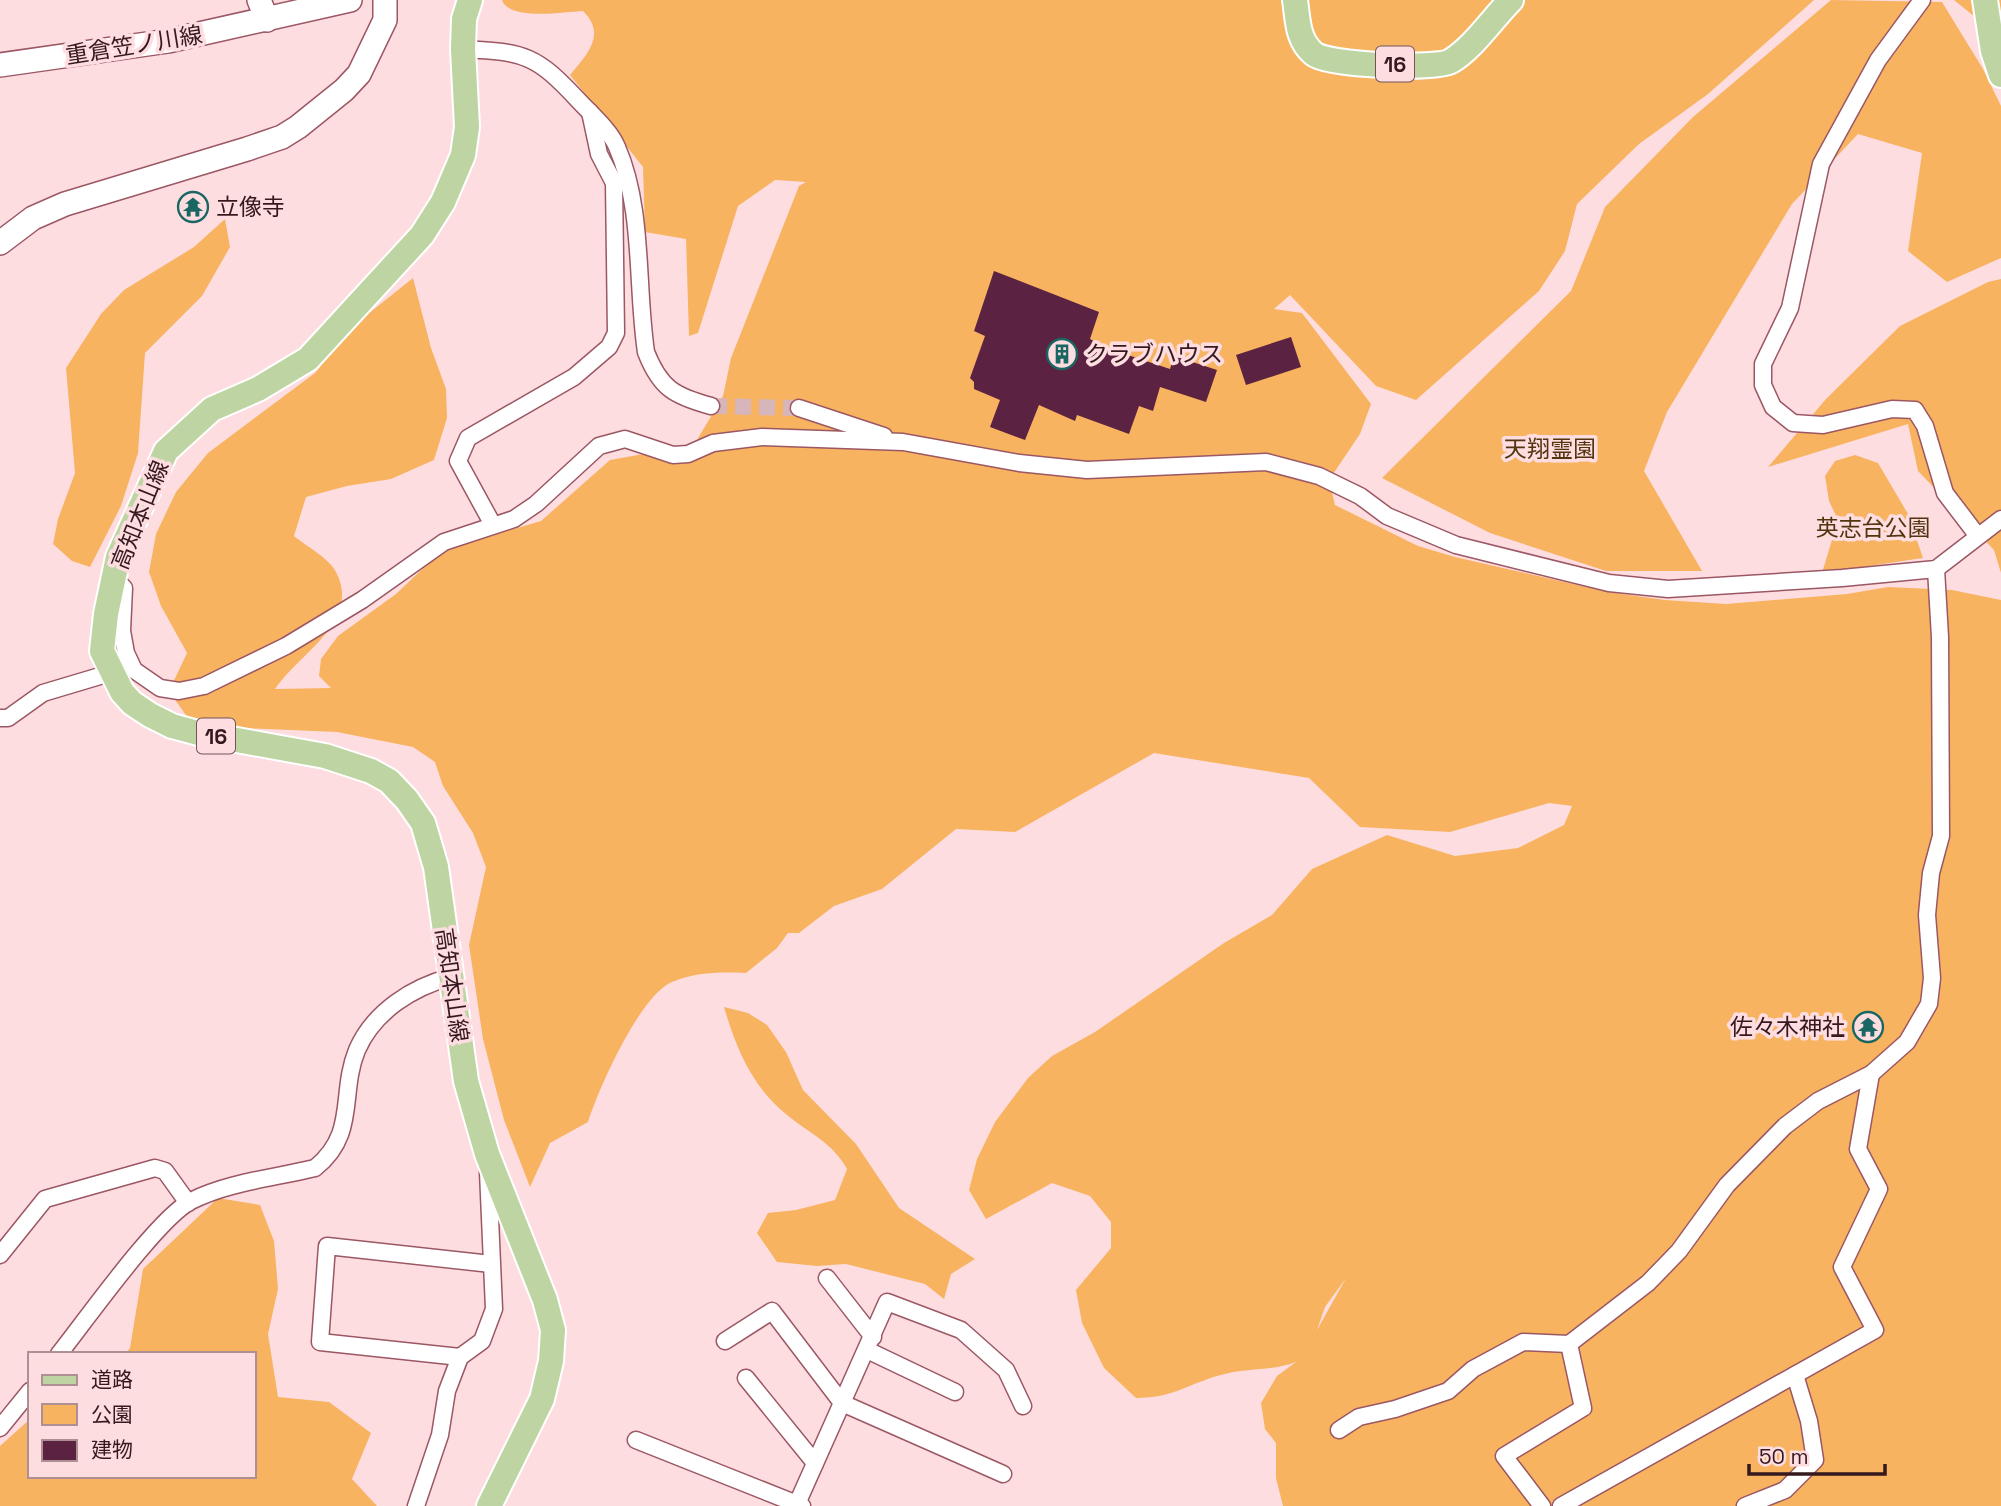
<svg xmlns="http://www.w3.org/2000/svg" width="2001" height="1506" font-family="'Space Grotesk','Noto Sans JP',sans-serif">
<rect width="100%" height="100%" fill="#fedde1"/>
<g fill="#f8b360" fill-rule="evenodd">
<path d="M502,0h1312l-106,94 -69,50 -62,60 -12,47 -26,40 -123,109 -40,-14 -86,-91 -16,14 28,4 69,91 -11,30 -31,46 6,25 83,41 37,11 153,35 57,8 61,4 121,-10 41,-7 64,3 49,10v906h-718l-7,-28v-35l-11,-14 -4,-26 16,-27 19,-14c-24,9 -47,6 -71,12 -35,8 -49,24 -89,24l-32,-30 -22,-45 -6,-33 35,-42v-26l-21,-26 -38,-13 -66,36 -17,-29 8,-31 18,-37 33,-44 24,-22 43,-24 129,-89 48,-28 40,-46 75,-34 68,21 63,-8 46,-23 8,-19 -23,-3 -99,29 -90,-5 -51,-49 -155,-25 -139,79 -59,-3 -74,60 -48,17 -35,27h-11l-11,15 -31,25c-26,-1 -49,-1 -74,9 -32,13 -74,108 -84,140l-38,21 -20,44 -26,-67 -21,-81 -14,-94 17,-78 -13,-34 -30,-47 -8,-24 -22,-15 -76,-15 -96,-4 -51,-7 -21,-30 18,-38 -26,-47 -12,-34 7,-38 20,-42 32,-39 107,-80 38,-47 60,-48 18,70 15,41 1,29 -13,42 -43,19 -44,7 -41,11 -12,39c12,10 35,22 42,36 26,49 -38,82 -61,117l56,-1 -12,-12 2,-17 17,-23 58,-42 56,-53 48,-8 41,-12 69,-61 84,-15 29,-49 8,-38 68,-172 7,-4 -31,-2 -37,26 -40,127 -9,3 -3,-97 -41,-7 -2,-65 -73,-92c17,-21 37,-40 13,-64 -20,1 -74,10 -81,-11zM1346,1278l-29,52 8,-23z"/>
<polygon points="1831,0 1942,2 1983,69 2001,106 2001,258 1947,282 1908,251 1922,153 1858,134 1792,204 1667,412 1644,471 1702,571 1606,571 1490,533 1382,478 1571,291 1605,207 1693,117"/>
<polygon points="1954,0 2001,0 2001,38 2000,37"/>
<polygon points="225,219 230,247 202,296 145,353 138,453 121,506 90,567 72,561 53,544 58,519 75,473 66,368 101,314 124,290 194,247"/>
<polygon points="2001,279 2001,573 1994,550 1918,471 1908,424 1768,467 1826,399 1900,326 1988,282"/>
<polygon points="1855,455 1878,463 1908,514 1923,558 1822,573 1838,520 1829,501 1825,476 1835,461"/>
<path d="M724,1007l24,6 19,12 19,27 17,38 53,54 43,64 76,51 -24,15 -7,25 -19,-15 -79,-20 -29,2 -40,-4 -20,-29 11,-20 28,-3 39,-10 12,-31c-14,-26 -38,-36 -60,-54 -35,-28 -51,-67 -63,-108z"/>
<polygon points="218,1198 260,1205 274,1241 278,1289 268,1334 278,1397 329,1402 371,1433 352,1479 377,1506 0,1506 0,1446 30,1419 30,1476 254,1476 254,1354 125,1354 130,1348 143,1269"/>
</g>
<g fill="#5b2241">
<polygon points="194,192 207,212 191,222 179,202"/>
<polygon points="994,271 1099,312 1090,339 1107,348 1170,369 1174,356 1217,370 1206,402 1160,387 1153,411 1139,406 1129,434 1077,415 1075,421 1039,405 1025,440 990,427 1000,400 974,389 974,382 970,378 985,336 974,331"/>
<polygon points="1291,337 1301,367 1246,385 1236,355"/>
<polygon points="1861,1014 1882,1022 1874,1040 1854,1032"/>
</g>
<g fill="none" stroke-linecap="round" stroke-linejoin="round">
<polyline stroke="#d6b6ba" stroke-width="16" stroke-dasharray="16 8" stroke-linecap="butt" points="711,406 799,408"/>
<g stroke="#9b5763" stroke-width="19">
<g id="street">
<polyline points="1922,0 1878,60 1821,164 1790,308 1763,364 1763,385 1773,407 1793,423 1823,425 1892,409 1915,410 1925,426 1945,493 1977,535"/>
<path d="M463,49c63,3 73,6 116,52 12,13 31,29 38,46 27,62 19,138 29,205 14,36 28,44 65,54"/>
<polyline points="799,408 884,436"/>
<polyline points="493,525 458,461 468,438 574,377 609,347 616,333 614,183 599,154 590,112"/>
<polyline points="114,578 124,588 122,631 126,653 134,670 160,688 179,691 204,686 286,646 362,600 444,542 514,519 536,504 599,446 625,439 673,455 688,454 713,443 762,437 903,442 1019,463 1087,470 1266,462 1319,476 1360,496 1387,516 1456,545 1609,583 1668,589 1842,578 1936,569 2001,519"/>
<polyline points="0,718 8,718 43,693 110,673"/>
<polyline points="0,1255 45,1199 155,1168 165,1171 188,1203"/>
<polyline points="827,1278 873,1337"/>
<polyline points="725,1341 772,1311 842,1403 1003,1474"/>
<polyline points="867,1350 955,1392"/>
<path d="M59,1354c27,-34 99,-136 132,-153 38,-19 83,-23 124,-33 43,-35 24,-74 42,-118 17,-39 56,-63 94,-73"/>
<polyline points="460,1357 320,1342 327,1246 491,1264"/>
<polyline points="746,1378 815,1463"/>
<polyline points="0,1428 30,1391"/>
<polyline points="1339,1430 1359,1417 1395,1409 1448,1391 1473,1369 1523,1342 1569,1344 1648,1283 1679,1251 1727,1185 1785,1126 1818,1101 1871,1074 1907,1042 1929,1004 1932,978 1927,915 1931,873 1941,836 1940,637 1936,569"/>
<polyline points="636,1440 802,1506"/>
<polyline points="416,1506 440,1435 447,1391 460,1357 482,1341 494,1309 488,1172"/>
<polyline points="796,1506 887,1302 961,1330 1006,1370 1023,1406"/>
<polyline points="1542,1506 1504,1456 1583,1408 1569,1344"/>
<polyline points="1561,1506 1875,1330 1842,1267 1879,1189 1858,1149 1871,1074"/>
<polyline points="1745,1506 1785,1490 1815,1460 1809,1421 1795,1375"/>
</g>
</g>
<g stroke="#9b5763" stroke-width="26">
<g id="secondary">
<polyline points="259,0 267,20"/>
<polyline points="0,65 168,41 350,0"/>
<polyline points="0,243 33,218 65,204 247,149 282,137 298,127 344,90 359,74 385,20 385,0"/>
</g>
</g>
<g stroke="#fff" stroke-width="28">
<g id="primary">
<polyline points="470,0 464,19 463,49 467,127 463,155 443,202 422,235 308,359 258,389 212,409 166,451 118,557 106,614 102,651 122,692 132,703 150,715 172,726 198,733 325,756 371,771 389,781 407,800 423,823 436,867 466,1081 487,1154 545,1300 553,1330 551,1361 542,1399 489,1506"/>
<path d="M1295,0c3,20 2,40 19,54 13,11 122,16 137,7 23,-14 41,-42 60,-61"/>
<polyline points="1985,0 1993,51 2001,75"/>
</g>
</g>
<use href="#street" stroke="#fff" stroke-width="16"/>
<use href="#secondary" stroke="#fff" stroke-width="23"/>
<use href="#primary" stroke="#bed5a3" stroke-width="24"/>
</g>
<defs>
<g id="temple-ring" transform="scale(1.575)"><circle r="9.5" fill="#fedde1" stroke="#196662" stroke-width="1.5"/><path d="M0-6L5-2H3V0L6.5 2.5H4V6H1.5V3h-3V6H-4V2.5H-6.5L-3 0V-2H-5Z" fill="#196662"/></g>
<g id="building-ring" transform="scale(1.575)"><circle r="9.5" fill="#fedde1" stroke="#196662" stroke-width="1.5"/><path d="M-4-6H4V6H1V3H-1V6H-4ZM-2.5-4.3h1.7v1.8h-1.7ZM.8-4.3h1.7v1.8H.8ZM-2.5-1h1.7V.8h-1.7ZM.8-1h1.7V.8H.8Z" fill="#196662"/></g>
</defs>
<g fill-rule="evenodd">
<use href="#temple-ring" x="193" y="207"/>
<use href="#building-ring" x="1062" y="354"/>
<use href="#temple-ring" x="1868" y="1027"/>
</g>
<g text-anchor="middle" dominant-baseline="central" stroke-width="7" stroke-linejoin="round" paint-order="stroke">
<g fill="#fedde1" stroke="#715458" stroke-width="2">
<rect x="1376" y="46.5" width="38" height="35" rx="5"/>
<rect x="197" y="718.5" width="38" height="35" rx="5"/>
</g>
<g font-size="21" font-weight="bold" fill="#35191e">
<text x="1395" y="64">16</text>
<text x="216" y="736">16</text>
</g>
<g font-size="23" fill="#35191e" stroke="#fedde1">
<text transform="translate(134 45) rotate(-9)">重倉笠ノ川線</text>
<text transform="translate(140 515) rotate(-68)">高知本山線</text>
<text transform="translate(452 985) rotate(82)">高知本山線</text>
</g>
<g font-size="23" fill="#35191e" stroke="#fedde1" text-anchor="start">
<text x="216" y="207">立像寺</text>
<text x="1085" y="354">クラブハウス</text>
<text x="1845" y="1027" text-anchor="end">佐々木神社</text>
</g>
<g font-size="23" fill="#51350f" stroke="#fedde1">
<text x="1550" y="449">天翔霊園</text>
<text x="1873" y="528">英志台公園</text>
</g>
</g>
<rect x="28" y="1352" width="228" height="126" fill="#fedde1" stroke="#ae8f93" stroke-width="2"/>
<rect x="42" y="1375" width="35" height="10" fill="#bed5a3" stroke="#ae8f93" stroke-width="2"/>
<text x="91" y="1387" font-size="21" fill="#35191e">道路</text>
<rect x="42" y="1404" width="35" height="21" fill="#f8b360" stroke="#ae8f93" stroke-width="2"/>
<text x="91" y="1422" font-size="21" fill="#35191e">公園</text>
<rect x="42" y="1440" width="35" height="21" fill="#5b2241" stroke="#ae8f93" stroke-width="2"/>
<text x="91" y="1457" font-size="21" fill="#35191e">建物</text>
<path d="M1749 1464v10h136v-10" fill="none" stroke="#35191e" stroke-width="3.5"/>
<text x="1759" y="1464" font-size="21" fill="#35191e" stroke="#fedde1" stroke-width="5" paint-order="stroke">50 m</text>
</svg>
